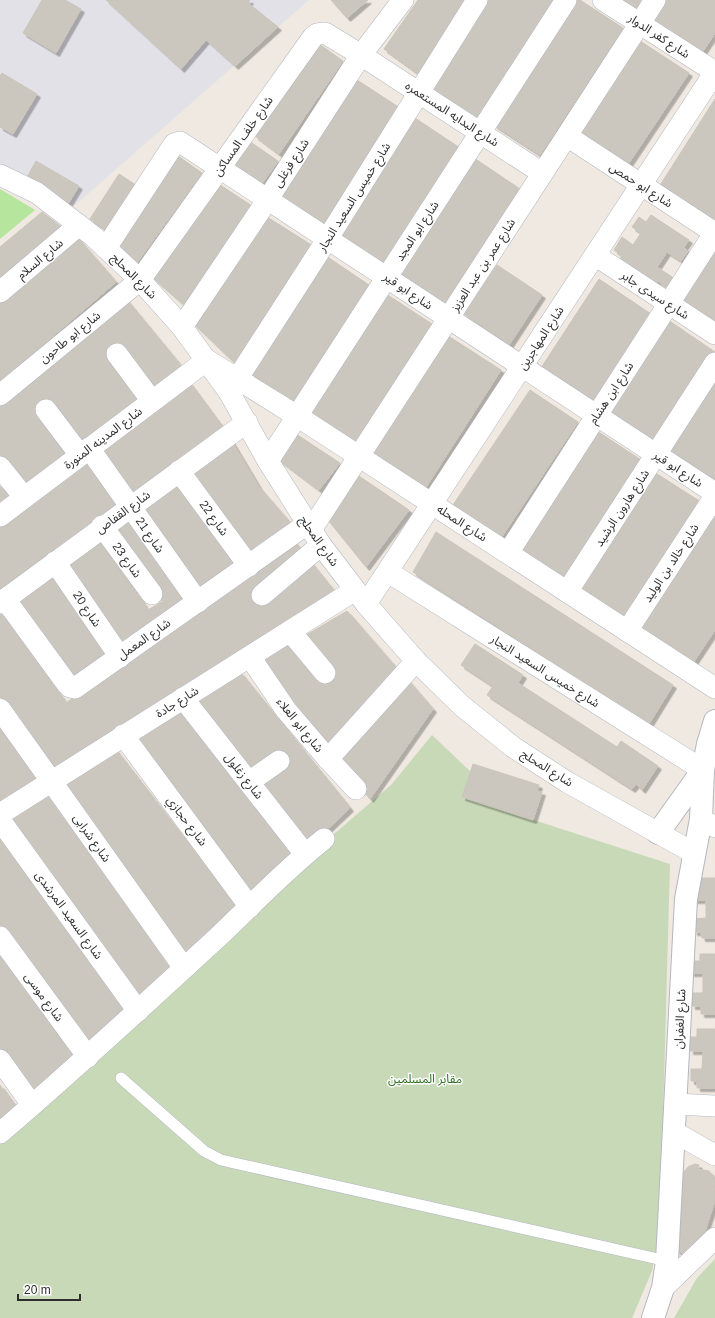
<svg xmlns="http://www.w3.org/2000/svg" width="715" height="1318" font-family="Arial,'Noto Sans Arabic',sans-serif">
<defs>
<filter id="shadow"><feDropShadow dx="3.5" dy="3.5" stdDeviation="0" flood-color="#0004"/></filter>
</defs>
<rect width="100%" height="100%" fill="#efe9e1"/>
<polygon fill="#e3e1e8" points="0,0 309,0 74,206 0,164"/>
<polygon fill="#b6e59e" points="0,189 35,210 0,239"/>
<g fill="#c8d9b8">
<polygon points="432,735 471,772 462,797 670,864 660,1228 652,1271 632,1318 0,1318 0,1142 306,858 391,785"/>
<polygon points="715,1259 715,1318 674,1318 697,1278"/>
</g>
<g fill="#cbc7bf" stroke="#cbc5ba" filter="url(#shadow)">
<polygon points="42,0 65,0 81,9 56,53 23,33"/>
<polygon points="106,0 250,0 248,3 278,27 235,66 206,40 181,69"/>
<polygon points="331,0 368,0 347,18"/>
<polygon points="418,0 469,0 419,74 384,49"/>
<polygon points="486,0 557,0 479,121 429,89"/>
<polygon points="576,0 580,0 623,28 540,155 494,125"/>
<polygon points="613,0 641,0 633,12"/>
<polygon points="659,0 715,0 715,33 699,57 645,22"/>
<polygon points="637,39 689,73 627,166 575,131"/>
<polygon points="319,44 343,61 279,154 255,136"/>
<polygon points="2,73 37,94 13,134 0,127 0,76"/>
<polygon points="357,80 400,108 320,229 271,195"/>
<polygon points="715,99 715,218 711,224 657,190"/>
<polygon points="412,116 460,148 382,268 334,236"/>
<polygon points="246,139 278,161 259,188 228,166"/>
<polygon points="178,156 202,173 136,264 112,246"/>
<polygon points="474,158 520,189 442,307 395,276"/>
<polygon points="36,161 79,186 68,204 26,179"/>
<polygon points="119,174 139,187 110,232 90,219"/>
<polygon points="214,181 252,206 184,305 149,274"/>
<polygon points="42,212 64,229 0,283 0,247"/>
<polygon points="264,215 313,246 237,365 192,322"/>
<polygon points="651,215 689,240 684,247 688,251 681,261 667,252 657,267 675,279 668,289 658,281 652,289 616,265 622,256 614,250 622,237 633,245 641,233 632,227 639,217 646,222"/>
<polygon points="76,236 116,282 0,382 0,299"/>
<polygon points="715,248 715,326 676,301"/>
<polygon points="323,254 369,285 291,404 248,378"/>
<polygon points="497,265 542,295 509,345 464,314"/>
<polygon points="599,279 651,314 591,405 539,371"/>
<polygon points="383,292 432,324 354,444 305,412"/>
<polygon points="126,299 182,367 70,454 26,492 0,461 0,401"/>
<polygon points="665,318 715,352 715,354 655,444 604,410"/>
<polygon points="442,332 501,370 423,492 364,453"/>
<polygon points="715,377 715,482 665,451"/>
<polygon points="189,382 226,432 135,500 98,448"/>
<polygon points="530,390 578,422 499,541 451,508"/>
<polygon points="591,427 641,460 564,582 515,550"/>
<polygon points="296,434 340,463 319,490 278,459"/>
<polygon points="231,440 259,487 292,525 244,557 186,475"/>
<polygon points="91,455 125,506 0,599 0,523"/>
<polygon points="353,472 409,510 366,567 324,515"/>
<polygon points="654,472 701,502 624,621 577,590"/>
<polygon points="177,485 235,565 201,590 143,510"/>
<polygon points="0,486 12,499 0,508"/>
<polygon points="715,511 715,630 691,666 638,631"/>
<polygon points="130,514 192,598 171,613 111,530"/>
<polygon points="436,532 673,685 649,724 413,572"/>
<polygon points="98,540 148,610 163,601 171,613 123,646 67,562"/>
<polygon points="293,540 338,596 53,772 0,698 0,612 66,703"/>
<polygon points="54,572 111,655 73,681 12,602"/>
<polygon points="347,611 399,671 329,750 257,664"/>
<polygon points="475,644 523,675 518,683 617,747 621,741 658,766 642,790 636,784 632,789 487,695 493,686 461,665"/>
<polygon points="240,672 350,808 309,847 195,699"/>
<polygon points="407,679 433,709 370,799 337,759"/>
<polygon points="179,708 294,855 250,900 130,739"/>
<polygon points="0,725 41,781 0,808"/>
<polygon points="115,749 241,912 188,958 65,782"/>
<polygon points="473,764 539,785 537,791 542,792 533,820 462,797"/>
<polygon points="48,791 179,970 138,1005 6,819"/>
<polygon points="0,835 129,1015 88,1050 0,928"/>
<polygon points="700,878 715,878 715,938 702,938 701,932 694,932 694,919 706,918 706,900 694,900"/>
<polygon points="0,951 79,1059 33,1096 0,1051"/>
<polygon points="700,954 715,954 715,1014 701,1014 701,1006 692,1006 692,993 703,993 703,973 691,973 691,961 700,961"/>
<polygon points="697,1029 715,1029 715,1088 697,1088 697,1081 691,1081 691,1069 702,1069 703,1051 690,1051 690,1037 697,1037"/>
<polygon points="0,1085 18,1110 0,1128"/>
<polygon points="695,1164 699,1165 697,1169 709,1171 714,1177 715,1200 701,1244 689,1256 676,1250 682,1174 688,1167"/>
</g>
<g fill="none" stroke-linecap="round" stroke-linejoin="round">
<g stroke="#b4b7c1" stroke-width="12">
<polyline id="service" points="121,1078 204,1151 221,1160 667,1261"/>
</g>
<g stroke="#b4b7c1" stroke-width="22">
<g id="minor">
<polyline points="603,0 715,72"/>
<polyline points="567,136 715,233"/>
<polyline points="0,175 37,193 93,236 140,280 182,327 229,392 268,461 321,545 366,604 416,661 462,706 513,747 567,782 694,853"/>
<polyline points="106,248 174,144 180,142 715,493"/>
<polyline points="595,255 715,334"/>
<polyline points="0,292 79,225"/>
<polyline points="182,327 268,199 361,55 403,0"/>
<polyline points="117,354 152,401"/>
<polyline points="230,390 328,238 477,0"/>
<polyline points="0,395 140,280 313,37 317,34 325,33 361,55 542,173"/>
<polyline points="46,410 80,455"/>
<polyline points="89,448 198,602"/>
<polyline points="268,461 566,0"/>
<polyline points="0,467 24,497"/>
<polyline points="179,471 249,566"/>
<polyline points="0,516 207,360 297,416 715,688"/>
<polyline points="102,526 152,594"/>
<polyline points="311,530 655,0"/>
<polyline points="508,553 715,232"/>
<polyline points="55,562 120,657"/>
<polyline points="388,572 703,770"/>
<polyline points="567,592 715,363"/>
<polyline points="262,595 321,545"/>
<polyline points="5,599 67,684 70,687 75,688 307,524"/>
<polyline points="0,603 247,422"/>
<polyline points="366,604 715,72"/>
<polyline points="290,631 325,673"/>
<polyline points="627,631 715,496"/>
<polyline points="250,657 286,710 328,759 356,789"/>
<polyline points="183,698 305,854"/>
<polyline points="0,709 184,968"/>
<polyline points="123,735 250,907"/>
<polyline points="328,759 416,661"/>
<polyline points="249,782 279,761"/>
<polyline points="0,814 355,590"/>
<polyline points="701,819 715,827"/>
<polyline points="0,820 138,1011"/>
<polyline points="0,937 88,1057"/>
<polyline points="0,1060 32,1105"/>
<polyline points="675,1104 715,1106"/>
<polyline points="674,1132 715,1155"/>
<path d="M0,1133c74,-63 145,-129 217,-195 35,-33 69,-69 107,-99"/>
<polyline points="663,1288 715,1238"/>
</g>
</g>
<g stroke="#b4b7c1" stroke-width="24">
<g id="tertiary">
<polyline points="658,833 703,770"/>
<polyline points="653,1318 663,1288 667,1261 686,899 701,819 703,770 708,744 715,721"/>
</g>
</g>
<use href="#service" stroke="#fff" stroke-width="11"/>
<use href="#minor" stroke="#fff" stroke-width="21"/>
<use href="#tertiary" stroke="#fff" stroke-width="22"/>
</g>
<g text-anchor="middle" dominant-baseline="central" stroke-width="3" stroke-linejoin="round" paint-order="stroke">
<g font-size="12" fill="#2e2e2e" stroke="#fff">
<text transform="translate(659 36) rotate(33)">شارع كفر الدوار</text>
<text transform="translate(452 114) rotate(33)">شارع البدايه المستعمره</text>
<text transform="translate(243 136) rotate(-55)">شارع خلف المساكن</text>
<text transform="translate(291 163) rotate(-57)">شارع فرغلى</text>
<text transform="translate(641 185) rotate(33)">شارع ابو حمص</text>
<text transform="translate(354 197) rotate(-58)">شارع خميس السعيد النجار</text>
<text transform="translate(417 231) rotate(-57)">شارع ابو المجد</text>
<text transform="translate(40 259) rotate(-40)">شارع السلام</text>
<text transform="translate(483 265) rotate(-57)">شارع عمر بن عبد العزيز</text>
<text transform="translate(134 276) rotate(45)">شارع المحلج</text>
<text transform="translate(408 291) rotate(34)">شارع ابو قير</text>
<text transform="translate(655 295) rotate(33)">شارع سيدى جابر</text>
<text transform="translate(70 337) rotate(-39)">شارع ابو طاحون</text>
<text transform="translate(541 338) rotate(-57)">شارع المهاجرين</text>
<text transform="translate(611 393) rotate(-57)">شارع ابن هشام</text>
<text transform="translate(103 438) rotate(-37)">شارع المدينه المنورة</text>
<text transform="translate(678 469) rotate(33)">شارع ابو قير</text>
<text transform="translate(622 508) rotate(-57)">شارع هارون الرشيد</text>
<text transform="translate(123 512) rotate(-36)">شارع القفاص</text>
<text transform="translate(214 518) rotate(54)">شارع 22</text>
<text transform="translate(462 523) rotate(33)">شارع المحله</text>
<text transform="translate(150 535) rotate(55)">شارع 21</text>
<text transform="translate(319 541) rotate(55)">شارع المحلج</text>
<text transform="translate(127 560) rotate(54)">شارع 23</text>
<text transform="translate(671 563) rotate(-57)">شارع خالد بن الوليد</text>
<text transform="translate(87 609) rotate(56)">شارع 20</text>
<text transform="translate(144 639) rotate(-35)">شارع المعمل</text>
<text transform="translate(545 671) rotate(32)">شارع خميس السعيد النجار</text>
<text transform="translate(177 702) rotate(-32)">شارع جادة</text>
<text transform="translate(300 725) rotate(51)">شارع ابو العلاء</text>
<text transform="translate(547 768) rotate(32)">شارع المحلج</text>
<text transform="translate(244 776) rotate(52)">شارع زغلول</text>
<text transform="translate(187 821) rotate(53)">شارع حجازي</text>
<text transform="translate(92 838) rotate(55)">شارع شرابى</text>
<text transform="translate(69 915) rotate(54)">شارع السعيد المرشدى</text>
<text transform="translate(44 997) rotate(54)">شارع موسى</text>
<text transform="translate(680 1019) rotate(-87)">شارع الغفران</text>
</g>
<g font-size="12" fill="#2c6e1b" stroke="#fff">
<text x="425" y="1079">مقابر المسلمين</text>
</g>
</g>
<path d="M18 1294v6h62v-6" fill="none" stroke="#2e2e2e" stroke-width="2"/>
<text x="24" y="1294" font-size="12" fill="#2e2e2e" stroke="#ffffff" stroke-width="3" paint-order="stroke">20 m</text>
</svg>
